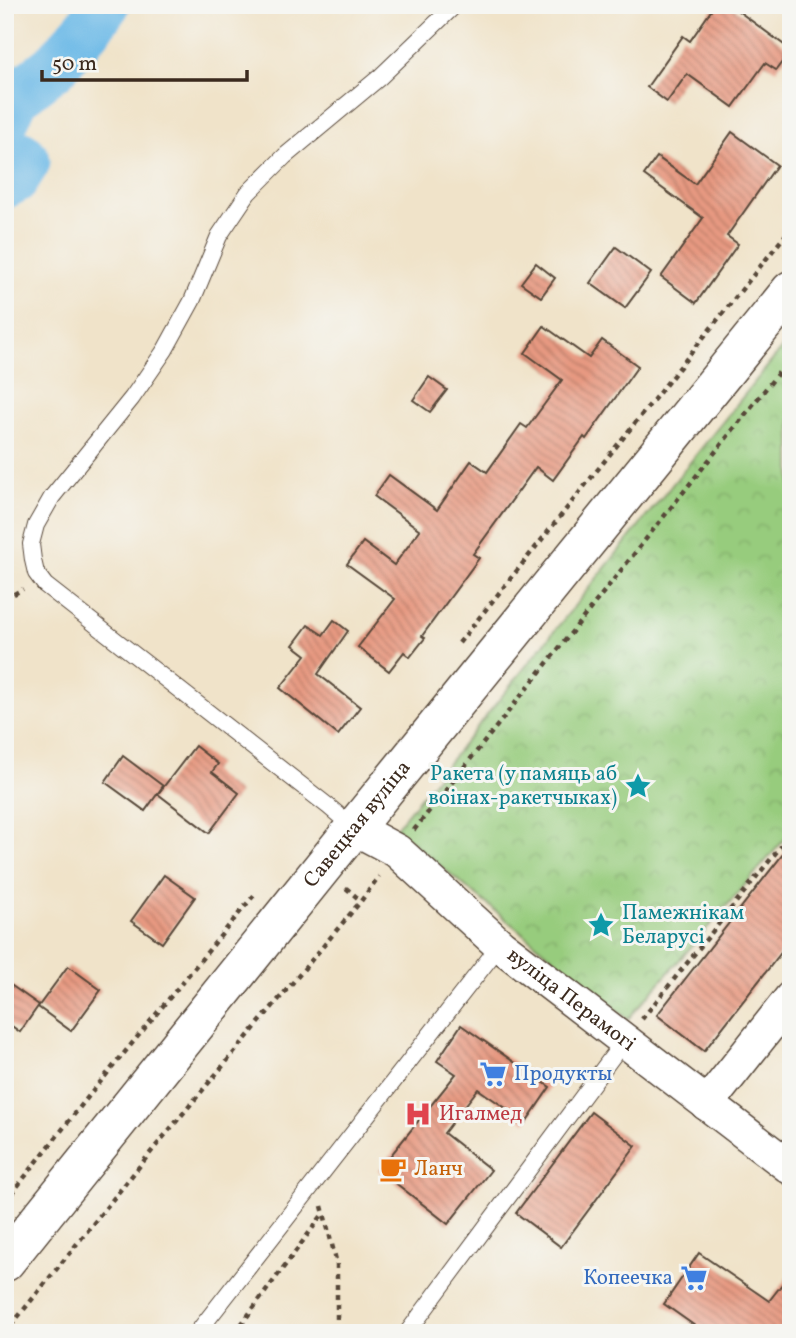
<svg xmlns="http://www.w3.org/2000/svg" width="796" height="1338" font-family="Vollkorn,serif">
<defs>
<pattern id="park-crowns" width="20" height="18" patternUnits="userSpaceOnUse" patternTransform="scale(1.75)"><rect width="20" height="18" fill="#97cc7d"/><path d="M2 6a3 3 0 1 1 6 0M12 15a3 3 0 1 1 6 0" fill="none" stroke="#83af6c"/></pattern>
<pattern id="building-back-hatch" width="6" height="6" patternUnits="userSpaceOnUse" patternTransform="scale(1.75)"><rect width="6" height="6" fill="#e79981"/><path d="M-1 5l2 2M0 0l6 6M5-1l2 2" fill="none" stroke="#bc7d69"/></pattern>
</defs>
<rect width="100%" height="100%" fill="#f6f6f2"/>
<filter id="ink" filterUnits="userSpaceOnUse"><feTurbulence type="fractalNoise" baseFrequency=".0143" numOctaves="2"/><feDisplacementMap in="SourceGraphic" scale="14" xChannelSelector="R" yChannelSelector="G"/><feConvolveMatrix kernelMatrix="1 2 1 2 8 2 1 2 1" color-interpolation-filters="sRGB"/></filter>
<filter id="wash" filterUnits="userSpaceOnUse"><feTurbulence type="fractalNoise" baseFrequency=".00686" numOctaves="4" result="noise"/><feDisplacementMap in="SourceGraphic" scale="28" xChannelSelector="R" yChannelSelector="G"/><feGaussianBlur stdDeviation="1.57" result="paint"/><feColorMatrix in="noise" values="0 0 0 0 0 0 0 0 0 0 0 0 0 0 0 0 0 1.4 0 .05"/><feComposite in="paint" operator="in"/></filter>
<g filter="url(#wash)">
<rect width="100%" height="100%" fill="#f0e3c9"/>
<polygon fill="url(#park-crowns)" stroke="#697b4e" stroke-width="2" points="791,337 791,832 628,1019 395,829"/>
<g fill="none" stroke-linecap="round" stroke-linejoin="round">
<g stroke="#6dbae7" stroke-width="49">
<polyline points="5,119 16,96 55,66 88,28 105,5"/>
<polyline points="5,160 16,154 21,155 26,161 15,179 5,184"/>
</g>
</g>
<g id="blocks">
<g fill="url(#building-back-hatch)">
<polygon points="715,5 730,5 791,50 776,70 765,63 733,107 687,74 667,102 647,87 683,36 690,41"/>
<polygon points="732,132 777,165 727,236 738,244 696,303 661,277 703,218 644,175 657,157 695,184"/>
<polygon points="616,247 651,273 625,308 590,283"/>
<polygon points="536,263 555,278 541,297 521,283"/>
<polygon points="544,326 589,358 602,340 638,366 586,439 584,437 553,480 536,467 473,554 479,558 422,636 425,638 410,657 404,652 389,671 358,647 395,599 347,564 363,542 394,565 420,530 374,496 389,475 437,510 471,461 487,472 521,424 527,428 562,380 525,353"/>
<polygon points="429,377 447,390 430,412 413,400"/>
<polygon points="334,620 348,631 318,674 360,707 338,735 280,688 306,655 293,645 308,625 323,635"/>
<polygon points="195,746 218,764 212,772 239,793 209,833 158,794"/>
<polygon points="123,756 163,786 145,811 105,782"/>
<polygon points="791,844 791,940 704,1051 657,1015"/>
<polygon points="164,875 195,897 162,943 131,921"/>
<polygon points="68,966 101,990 71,1031 38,1007"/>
<polygon points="5,981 39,1005 20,1032 5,1021"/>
<polygon points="461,1025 550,1087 526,1122 478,1089 444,1133 491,1170 448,1224 379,1170 456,1074 437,1061"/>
<polygon points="591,1112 636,1146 561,1247 516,1213"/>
<polygon points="699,1253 769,1301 791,1273 791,1333 705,1333 664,1304"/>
</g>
</g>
</g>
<g filter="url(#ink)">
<use href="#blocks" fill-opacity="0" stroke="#564638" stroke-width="2"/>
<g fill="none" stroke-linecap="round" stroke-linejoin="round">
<g stroke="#564638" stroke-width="18">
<g id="service">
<polyline points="354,828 328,806 45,585 36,573 33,560 31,544 36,525 52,497 132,398 165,350 192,301 219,236 248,193 285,156 380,77 455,5"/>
<polyline points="197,1333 500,945"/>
<polyline points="407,1333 624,1041"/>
</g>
</g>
<g stroke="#564638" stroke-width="36">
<g id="minor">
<path id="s1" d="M354,828l43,23 103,94 291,223"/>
<polyline points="707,1104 791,998"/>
</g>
</g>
<g stroke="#564638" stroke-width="41">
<g id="secondary">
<path id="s2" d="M5,1262l349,-434 437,-538"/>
</g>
</g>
<g stroke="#564638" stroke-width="4.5" stroke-dasharray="5 5" stroke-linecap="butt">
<polyline points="5,599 23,589"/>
<polyline points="459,643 791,228"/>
<polyline points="414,830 791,357"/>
<polyline points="346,888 361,901 379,876"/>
<polyline points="642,1019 791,834"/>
<polyline points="5,1202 88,1097 255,894"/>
<polyline points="322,1206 337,1264 337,1333"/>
<polyline points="5,1333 155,1147 361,901"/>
<polyline points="235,1333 323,1214"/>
</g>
<use href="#service" stroke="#fff" stroke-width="16"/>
<use href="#minor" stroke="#fff" stroke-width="33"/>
<use href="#secondary" stroke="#fff" stroke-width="38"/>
</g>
</g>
<defs>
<g id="sight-bare" transform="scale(2.1)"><path d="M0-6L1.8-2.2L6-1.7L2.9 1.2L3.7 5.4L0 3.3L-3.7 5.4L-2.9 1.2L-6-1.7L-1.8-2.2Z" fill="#0f9aa8" stroke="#f6f6f2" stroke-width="2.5" paint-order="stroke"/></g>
<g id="supermarket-bare" transform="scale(2.1)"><path d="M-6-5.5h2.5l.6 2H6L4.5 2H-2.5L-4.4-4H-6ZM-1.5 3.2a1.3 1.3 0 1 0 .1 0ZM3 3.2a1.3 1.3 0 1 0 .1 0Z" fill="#3f7fe0" stroke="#f6f6f2" stroke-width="2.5" paint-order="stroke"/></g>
<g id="hospital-bare" transform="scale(2.1)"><path d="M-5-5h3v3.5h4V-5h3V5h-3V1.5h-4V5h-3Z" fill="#e0444e" stroke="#f6f6f2" stroke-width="2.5" paint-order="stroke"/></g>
<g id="cafe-bare" transform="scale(2.1)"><path d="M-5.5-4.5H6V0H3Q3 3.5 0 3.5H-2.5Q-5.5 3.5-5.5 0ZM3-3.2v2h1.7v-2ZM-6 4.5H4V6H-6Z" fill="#e8710a" stroke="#f6f6f2" stroke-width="2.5" paint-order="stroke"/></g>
</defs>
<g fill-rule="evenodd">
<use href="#sight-bare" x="638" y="786"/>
<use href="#sight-bare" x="601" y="925"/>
<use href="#supermarket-bare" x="493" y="1074"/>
<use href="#hospital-bare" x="418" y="1114"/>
<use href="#cafe-bare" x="393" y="1169"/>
<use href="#supermarket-bare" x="694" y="1278"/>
</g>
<g text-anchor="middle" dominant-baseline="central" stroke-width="6" stroke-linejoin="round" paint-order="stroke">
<g font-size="21" fill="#0d838f" stroke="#f6f6f2" text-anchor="end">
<text x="617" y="774">Ракета (у памяць аб<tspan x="617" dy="24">воінах-ракетчыках)</tspan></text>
<text x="622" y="913" text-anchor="start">Памежнікам<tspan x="622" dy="24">Беларусі</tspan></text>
</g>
<g font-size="21" fill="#3b2a1e" stroke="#f6f6f2">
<text stroke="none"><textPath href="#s2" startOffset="562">Савецкая вуліца</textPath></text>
<text stroke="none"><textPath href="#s1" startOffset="278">вуліца Перамогі</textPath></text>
</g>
<g font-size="21" fill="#366cbe" stroke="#f6f6f2" text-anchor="start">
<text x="514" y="1074">Продукты</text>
<text x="673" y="1278" text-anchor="end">Копеечка</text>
</g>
<g font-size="21" fill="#be3a42" stroke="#f6f6f2" text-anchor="start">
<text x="439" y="1114">Игалмед</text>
</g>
<g font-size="21" fill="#c56008" stroke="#f6f6f2" text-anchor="start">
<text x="414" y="1169">Ланч</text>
</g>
</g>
<rect width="796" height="1338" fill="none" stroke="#f6f6f2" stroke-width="28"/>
<path d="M42 70v10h205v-10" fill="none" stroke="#3b2a1e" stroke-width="3.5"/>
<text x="52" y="70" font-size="21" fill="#3b2a1e" stroke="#f6f6f2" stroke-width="5" paint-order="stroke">50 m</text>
</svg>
